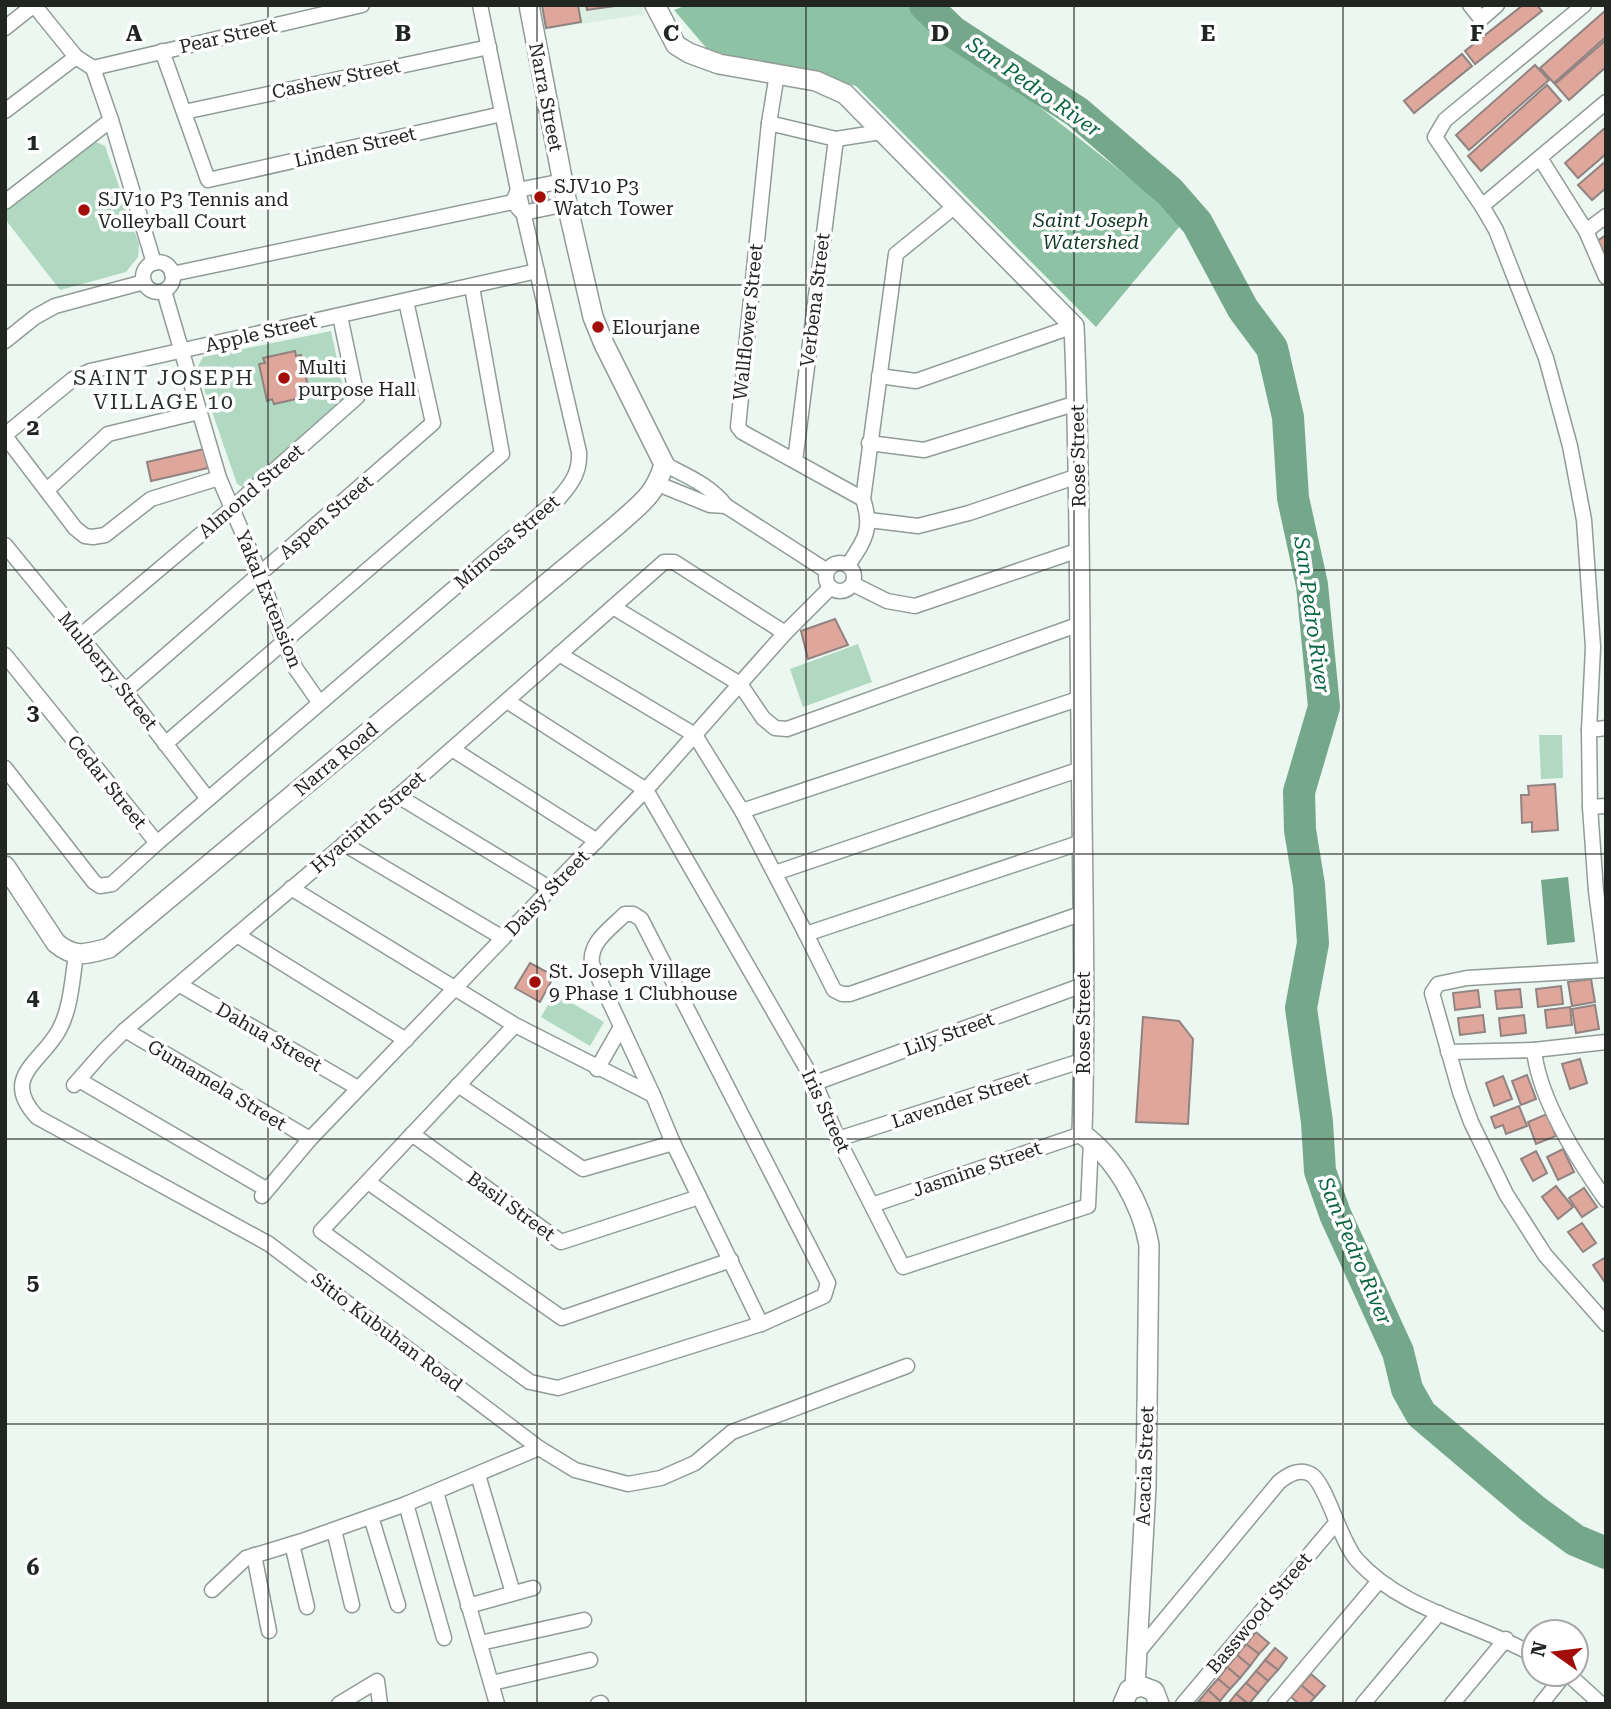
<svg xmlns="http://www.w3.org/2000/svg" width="1611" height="1709" font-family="'Roboto Serif',serif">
<rect width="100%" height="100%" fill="#ebf7f0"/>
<polygon fill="#dbeee2" points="539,5 641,5 645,14 542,30"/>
<g fill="#b1d9c1">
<polygon points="94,141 105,146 139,244 138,257 126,272 60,290 5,219 5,211"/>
<polygon points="331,331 346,402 246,489 237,484 197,368 203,357"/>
<polygon points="858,644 872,682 803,707 790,669"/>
<polygon points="1539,735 1562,735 1563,778 1541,779"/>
<polygon points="555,993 604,1022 590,1046 541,1017"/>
</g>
<polygon fill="#8ec2a4" points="687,5 914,5 915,9 1184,221 1096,327 856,86 708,50 674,10"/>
<polygon fill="#75a88b" points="1568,877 1575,942 1547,945 1541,880"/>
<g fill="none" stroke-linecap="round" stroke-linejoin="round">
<polyline stroke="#75a88b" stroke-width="32" points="925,5 953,32 1077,112 1170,192 1197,223 1243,309 1272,348 1288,417 1293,498 1312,585 1324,707 1299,792 1300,830 1309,885 1313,943 1301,1008 1317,1122 1320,1171 1335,1214 1398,1352 1407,1389 1421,1414 1533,1509 1575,1540 1606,1553"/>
</g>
<g fill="#dfa69c" stroke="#908381" stroke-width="2">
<polygon points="542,5 578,5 581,22 546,28"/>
<polygon points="586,5 622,5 587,10"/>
<polygon points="1523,5 1537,5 1542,11 1475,64 1465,51"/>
<polygon points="1606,10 1606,37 1554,83 1540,68"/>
<polygon points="1606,40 1606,67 1569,100 1555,84"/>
<polygon points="1462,54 1472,66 1414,113 1404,101"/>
<polygon points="1535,65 1549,80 1469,150 1456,135"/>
<polygon points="1547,85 1561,101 1481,171 1468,156"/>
<polygon points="1606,127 1606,154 1578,178 1565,163"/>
<polygon points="1606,161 1606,188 1592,200 1578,185"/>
<polygon points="546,190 548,201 533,204 531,193"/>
<polygon points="1606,235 1606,253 1605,254 1596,242"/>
<polygon points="295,351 296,356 301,355 309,391 304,392 305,397 274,404 272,399 267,401 259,364 265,363 263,358"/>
<polygon points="204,449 208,468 151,481 147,462"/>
<polygon points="835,619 848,645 808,659 801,631"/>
<polygon points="1555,784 1558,830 1532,832 1532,822 1522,823 1521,795 1529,795 1528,786"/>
<polygon points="530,963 554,976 540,1002 515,988"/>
<polygon points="1591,979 1595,1002 1572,1006 1568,982"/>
<polygon points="1561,986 1563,1004 1538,1007 1536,989"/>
<polygon points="1520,989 1522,1007 1497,1009 1495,991"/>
<polygon points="1478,990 1480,1007 1455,1010 1453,993"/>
<polygon points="1595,1005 1599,1029 1576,1033 1572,1009"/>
<polygon points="1570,1007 1572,1025 1547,1028 1545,1010"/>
<polygon points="1483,1015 1485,1032 1460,1035 1458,1018"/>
<polygon points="1524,1015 1526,1033 1501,1036 1499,1018"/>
<polygon points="1143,1017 1179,1021 1193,1039 1188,1124 1136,1122"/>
<polygon points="1580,1059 1587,1083 1570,1089 1562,1064"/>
<polygon points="1527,1075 1536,1099 1521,1105 1512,1081"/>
<polygon points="1503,1076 1512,1099 1494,1106 1486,1083"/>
<polygon points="1519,1106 1527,1126 1506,1134 1503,1125 1495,1128 1491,1117"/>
<polygon points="1547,1114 1556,1136 1536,1144 1528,1122"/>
<polygon points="1563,1149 1574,1172 1558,1180 1547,1157"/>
<polygon points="1536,1151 1547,1173 1533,1181 1521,1159"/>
<polygon points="1556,1186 1573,1207 1558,1219 1542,1197"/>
<polygon points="1584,1188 1597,1207 1582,1217 1569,1198"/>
<polygon points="1582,1223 1596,1243 1583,1252 1568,1232"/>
<polygon points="1606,1257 1606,1284 1593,1265"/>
<polygon points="1256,1632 1269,1643 1259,1654 1246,1644"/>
<polygon points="1246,1644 1259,1654 1250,1666 1237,1655"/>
<polygon points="1275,1648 1287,1658 1278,1670 1265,1660"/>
<polygon points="1237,1655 1250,1666 1240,1678 1227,1667"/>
<polygon points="1265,1660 1278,1670 1268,1681 1256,1671"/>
<polygon points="1227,1667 1240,1678 1230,1689 1218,1679"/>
<polygon points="1256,1671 1268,1681 1258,1693 1246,1683"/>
<polygon points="1311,1674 1325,1686 1315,1697 1301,1685"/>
<polygon points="1218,1679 1230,1689 1220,1701 1208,1690"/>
<polygon points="1246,1683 1258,1693 1249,1704 1236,1694"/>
<polygon points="1301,1685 1315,1697 1309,1704 1299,1704 1291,1697"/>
<polygon points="1208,1690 1220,1701 1218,1704 1198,1702"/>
<polygon points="1236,1694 1248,1704 1228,1704"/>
</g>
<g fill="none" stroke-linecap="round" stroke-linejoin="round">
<g stroke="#919c96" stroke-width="17">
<g id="street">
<polyline points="34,5 76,57 93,68 111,120 154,263"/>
<polyline points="1470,5 1481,19 1497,5"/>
<polyline points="1584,5 1445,120 1435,137 1482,206 1496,230 1546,358 1570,446 1584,520 1593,647 1589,730 1590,807 1596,891 1606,967"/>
<polyline points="5,28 34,5"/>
<polyline points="162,51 208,180 502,114"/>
<polyline points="93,68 362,5"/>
<polyline points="777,74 769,123 738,427 742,432 863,499"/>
<polyline points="5,111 76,57"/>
<polyline points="184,112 489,47"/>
<polyline points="769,123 836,139 881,132"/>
<polyline points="1540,158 1586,231 1606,277"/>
<polyline points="515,197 518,190 563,181"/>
<polyline points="5,202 111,120"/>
<polyline points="1482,206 1606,102"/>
<polyline points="518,208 523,213 567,204"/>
<polyline points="1586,231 1606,216"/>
<circle cx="158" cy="277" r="15"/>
<polyline points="172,274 513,202"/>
<polyline points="164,291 219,478 260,574 284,643 296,669 319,702"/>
<polyline points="5,341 35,317 55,306 144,282"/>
<polyline points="879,376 916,381 1074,326"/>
<polyline points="5,435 73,379 90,371 537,271"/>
<polyline points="5,436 75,528 85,536 93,537 105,535 151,499 219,478"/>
<polyline points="869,443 924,450 1077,403"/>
<polyline points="795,461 836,139"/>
<path d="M664,464c23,12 46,21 62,42l101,65"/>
<polyline points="658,484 710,505 726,506"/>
<polyline points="47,490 108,434 199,412"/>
<polyline points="869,520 918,526 969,513 1078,476"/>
<polyline points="5,545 125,691 208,799"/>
<circle cx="840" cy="577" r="14"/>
<path d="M848,565c17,-25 25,-36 15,-66l33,-245 58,-47"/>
<polyline points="853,584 887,601 915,606 1079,550"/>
<polyline points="613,607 740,684 763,718 775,728 787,729 1080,624"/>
<polyline points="80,636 232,508 357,397 340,316"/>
<polyline points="559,654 695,735 742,811 806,934"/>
<polyline points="5,655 157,843"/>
<polyline points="125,691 433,423 406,301"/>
<polyline points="507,701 646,790 815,1083 838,1139 903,1267 1088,1206 1091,1141"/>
<polyline points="1589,730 1606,728"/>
<polyline points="165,744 502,454 472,287"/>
<polyline points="452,749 597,841"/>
<path d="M5,768l89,114 6,4 12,-2 45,-41 403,-346c13,-15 20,-26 19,-45l-61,-262 -38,-185"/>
<polyline points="398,796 551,889"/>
<polyline points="1590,807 1606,806"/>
<polyline points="742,811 1081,698"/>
<polyline points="1082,842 806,934 834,990 842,994 850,994 1083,913"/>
<polyline points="344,844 503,938"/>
<polyline points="775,873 1081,769"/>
<polyline points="291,888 515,1025 653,1095 673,1143 761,1324 558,1388 530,1382 321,1231 515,1025"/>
<polyline points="237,935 406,1040"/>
<path d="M76,955c-4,25 -5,53 -17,75 -18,33 -59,47 -22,87l232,127 270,204 36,22 53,14 33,-6 34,-15 37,-31 175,-66"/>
<polyline points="1606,970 1467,978 1438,984 1432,993 1460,1092 1471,1122 1506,1194 1545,1255 1606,1324"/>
<polyline points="180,985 358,1088"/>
<polyline points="125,1030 310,1139"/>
<polyline points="1534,1050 1606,1042"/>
<path d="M1448,1052l86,-2c5,49 43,109 72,150"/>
<polyline points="597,1069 621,1027"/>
<polyline points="79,1080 266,1189"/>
<polyline points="815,1083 1083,985"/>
<polyline points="74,1085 103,1052 125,1030 344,844 664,562 674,562 785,633"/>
<polyline points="458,1085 583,1169 673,1143"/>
<path d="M653,1095l-61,-131c-3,-22 18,-35 33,-50h8l8,5 187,364 -4,13 -63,28"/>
<polyline points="412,1134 561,1242 699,1197"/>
<polyline points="838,1139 1084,1060"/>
<polyline points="368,1182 562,1318 731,1260"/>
<polyline points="262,1196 310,1139 652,783 785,633 830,588"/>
<polyline points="872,1205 1082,1134"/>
<polyline points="478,1475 513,1593"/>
<polyline points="436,1492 497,1704"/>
<polyline points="406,1504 444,1638"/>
<polyline points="371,1517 398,1605"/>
<polyline points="334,1530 352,1605"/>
<polyline points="292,1544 307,1607"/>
<polyline points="254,1555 269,1631"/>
<polyline points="212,1590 246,1558 302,1541 406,1504 539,1448"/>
<polyline points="468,1606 533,1588"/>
<polyline points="480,1643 584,1620"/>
<path d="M1138,1652l141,-170c9,-7 21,-15 33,-7 15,11 28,66 45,85 46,51 118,62 177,95"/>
<polyline points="1568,1674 1601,1704"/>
<polyline points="492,1683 590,1660"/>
<polyline points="339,1704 377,1681 380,1704"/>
<polyline points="598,1704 601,1703"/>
<polyline points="1183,1704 1336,1523"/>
<polyline points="1275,1704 1379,1581"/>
<polyline points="1363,1704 1439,1613"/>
<polyline points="1452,1704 1506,1639"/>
<polyline points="1541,1704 1565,1674"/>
</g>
</g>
<g stroke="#919c96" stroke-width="22">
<g id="secondary">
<path d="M655,5l21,40 13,8 30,11 97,17 29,13 229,232c6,132 5,265 7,398 1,137 5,273 1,410 34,24 60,71 67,111l-3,242 -11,200"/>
<path d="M5,866l51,77c19,16 31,11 53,5l507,-422c24,-22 39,-30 48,-62l-60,-120 -11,-27 -26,-113 -38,-199"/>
<polyline points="1123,1704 1129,1690 1141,1686 1154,1691 1159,1704"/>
</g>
</g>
<use href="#street" stroke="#fff" stroke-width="14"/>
<use href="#secondary" stroke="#fff" stroke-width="19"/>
</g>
<path fill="none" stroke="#222623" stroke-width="2" stroke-opacity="0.55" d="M268,5v1699M537,5v1699M806,5v1699M1074,5v1699M1343,5v1699M5,285h1601M5,570h1601M5,854h1601M5,1139h1601M5,1424h1601"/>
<g fill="#a30d07" stroke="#fff" stroke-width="2.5">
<circle cx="540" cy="197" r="7"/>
<circle cx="84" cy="210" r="7"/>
<circle cx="598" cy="327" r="7"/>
<circle cx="284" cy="378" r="7"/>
<circle cx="535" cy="982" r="7"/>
</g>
<g text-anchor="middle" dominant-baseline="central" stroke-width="7" stroke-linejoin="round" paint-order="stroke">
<g font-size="19" fill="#222623" stroke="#fff">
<text transform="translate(228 36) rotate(-13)">Pear Street</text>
<text transform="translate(336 79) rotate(-12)">Cashew Street</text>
<text transform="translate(546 97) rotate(79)">Narra Street</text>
<text transform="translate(355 147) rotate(-13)">Linden Street</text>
<text transform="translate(815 300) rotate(-83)">Verbena Street</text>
<text transform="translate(748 322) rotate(-84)">Wallflower Street</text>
<text transform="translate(261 333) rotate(-13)">Apple Street</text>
<text transform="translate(1078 456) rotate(-91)">Rose Street</text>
<text transform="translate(251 491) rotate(-41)">Almond Street</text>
<text transform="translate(326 517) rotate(-41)">Aspen Street</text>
<text transform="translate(507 542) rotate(-41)">Mimosa Street</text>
<text transform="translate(269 599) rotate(68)">Yakal Extension</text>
<text transform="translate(108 671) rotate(51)">Mulberry Street</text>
<text transform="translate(336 759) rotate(-40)">Narra Road</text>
<text transform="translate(107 782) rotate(51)">Cedar Street</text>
<text transform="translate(368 822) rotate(-41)">Hyacinth Street</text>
<text transform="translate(547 893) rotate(-46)">Daisy Street</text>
<text transform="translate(1083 1023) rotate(-90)">Rose Street</text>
<text transform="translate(949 1034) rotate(-20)">Lily Street</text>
<text transform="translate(269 1037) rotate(30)">Dahua Street</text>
<text transform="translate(217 1085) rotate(31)">Gumamela Street</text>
<text transform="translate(961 1100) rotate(-18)">Lavender Street</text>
<text transform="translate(826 1111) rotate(65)">Iris Street</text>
<text transform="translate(977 1169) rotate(-19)">Jasmine Street</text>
<text transform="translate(511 1206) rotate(36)">Basil Street</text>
<text transform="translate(387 1332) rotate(37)">Sitio Kubuhan Road</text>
<text transform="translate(1145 1466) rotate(-88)">Acacia Street</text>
<text transform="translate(1259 1613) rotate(-50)">Basswood Street</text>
</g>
<g font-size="19" fill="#222623" stroke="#fff" text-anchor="start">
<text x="554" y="186">SJV10 P3<tspan x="554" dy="22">Watch Tower</tspan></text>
<text x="98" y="199">SJV10 P3 Tennis and<tspan x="98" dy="22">Volleyball Court</tspan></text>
<text x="612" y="327">Elourjane</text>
<text x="298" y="367">Multi<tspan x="298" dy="22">purpose Hall</tspan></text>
<text x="549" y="971">St. Joseph Village<tspan x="549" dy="22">9 Phase 1 Clubhouse</tspan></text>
</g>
<g font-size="19" font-style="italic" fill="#0e3824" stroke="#fff">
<text x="1091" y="220">Saint Joseph<tspan x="1091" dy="22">Watershed</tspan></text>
</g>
<g font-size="21" font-style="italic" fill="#096440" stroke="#fff">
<text transform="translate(1034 87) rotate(35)">San Pedro River</text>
<text transform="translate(1312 615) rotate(82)">San Pedro River</text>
<text transform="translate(1355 1251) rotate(67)">San Pedro River</text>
</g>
<g font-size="21" letter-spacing="2" fill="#27302b" stroke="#fff">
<text x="164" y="378">SAINT JOSEPH<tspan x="164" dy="24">VILLAGE 10</tspan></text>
</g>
</g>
<g font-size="23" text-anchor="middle" font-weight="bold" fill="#222623" stroke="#fff" stroke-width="7" stroke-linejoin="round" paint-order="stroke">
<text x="134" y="41">A</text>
<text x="403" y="41">B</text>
<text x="671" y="41">C</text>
<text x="940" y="41">D</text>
<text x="1208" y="41">E</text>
<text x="1477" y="41">F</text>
<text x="33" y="150">1</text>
<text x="33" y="435">2</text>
<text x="33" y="720">3</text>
<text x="33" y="1005">4</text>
<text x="33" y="1290">5</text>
<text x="33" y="1575">6</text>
</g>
<rect width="1611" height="1709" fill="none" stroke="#222623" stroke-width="14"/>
<g transform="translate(1555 1653) rotate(284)"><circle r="33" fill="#ffffff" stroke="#a7a8a7" stroke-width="2"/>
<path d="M0-5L12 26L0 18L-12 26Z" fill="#a30d07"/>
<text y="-10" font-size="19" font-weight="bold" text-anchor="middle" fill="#222623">N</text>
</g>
</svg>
